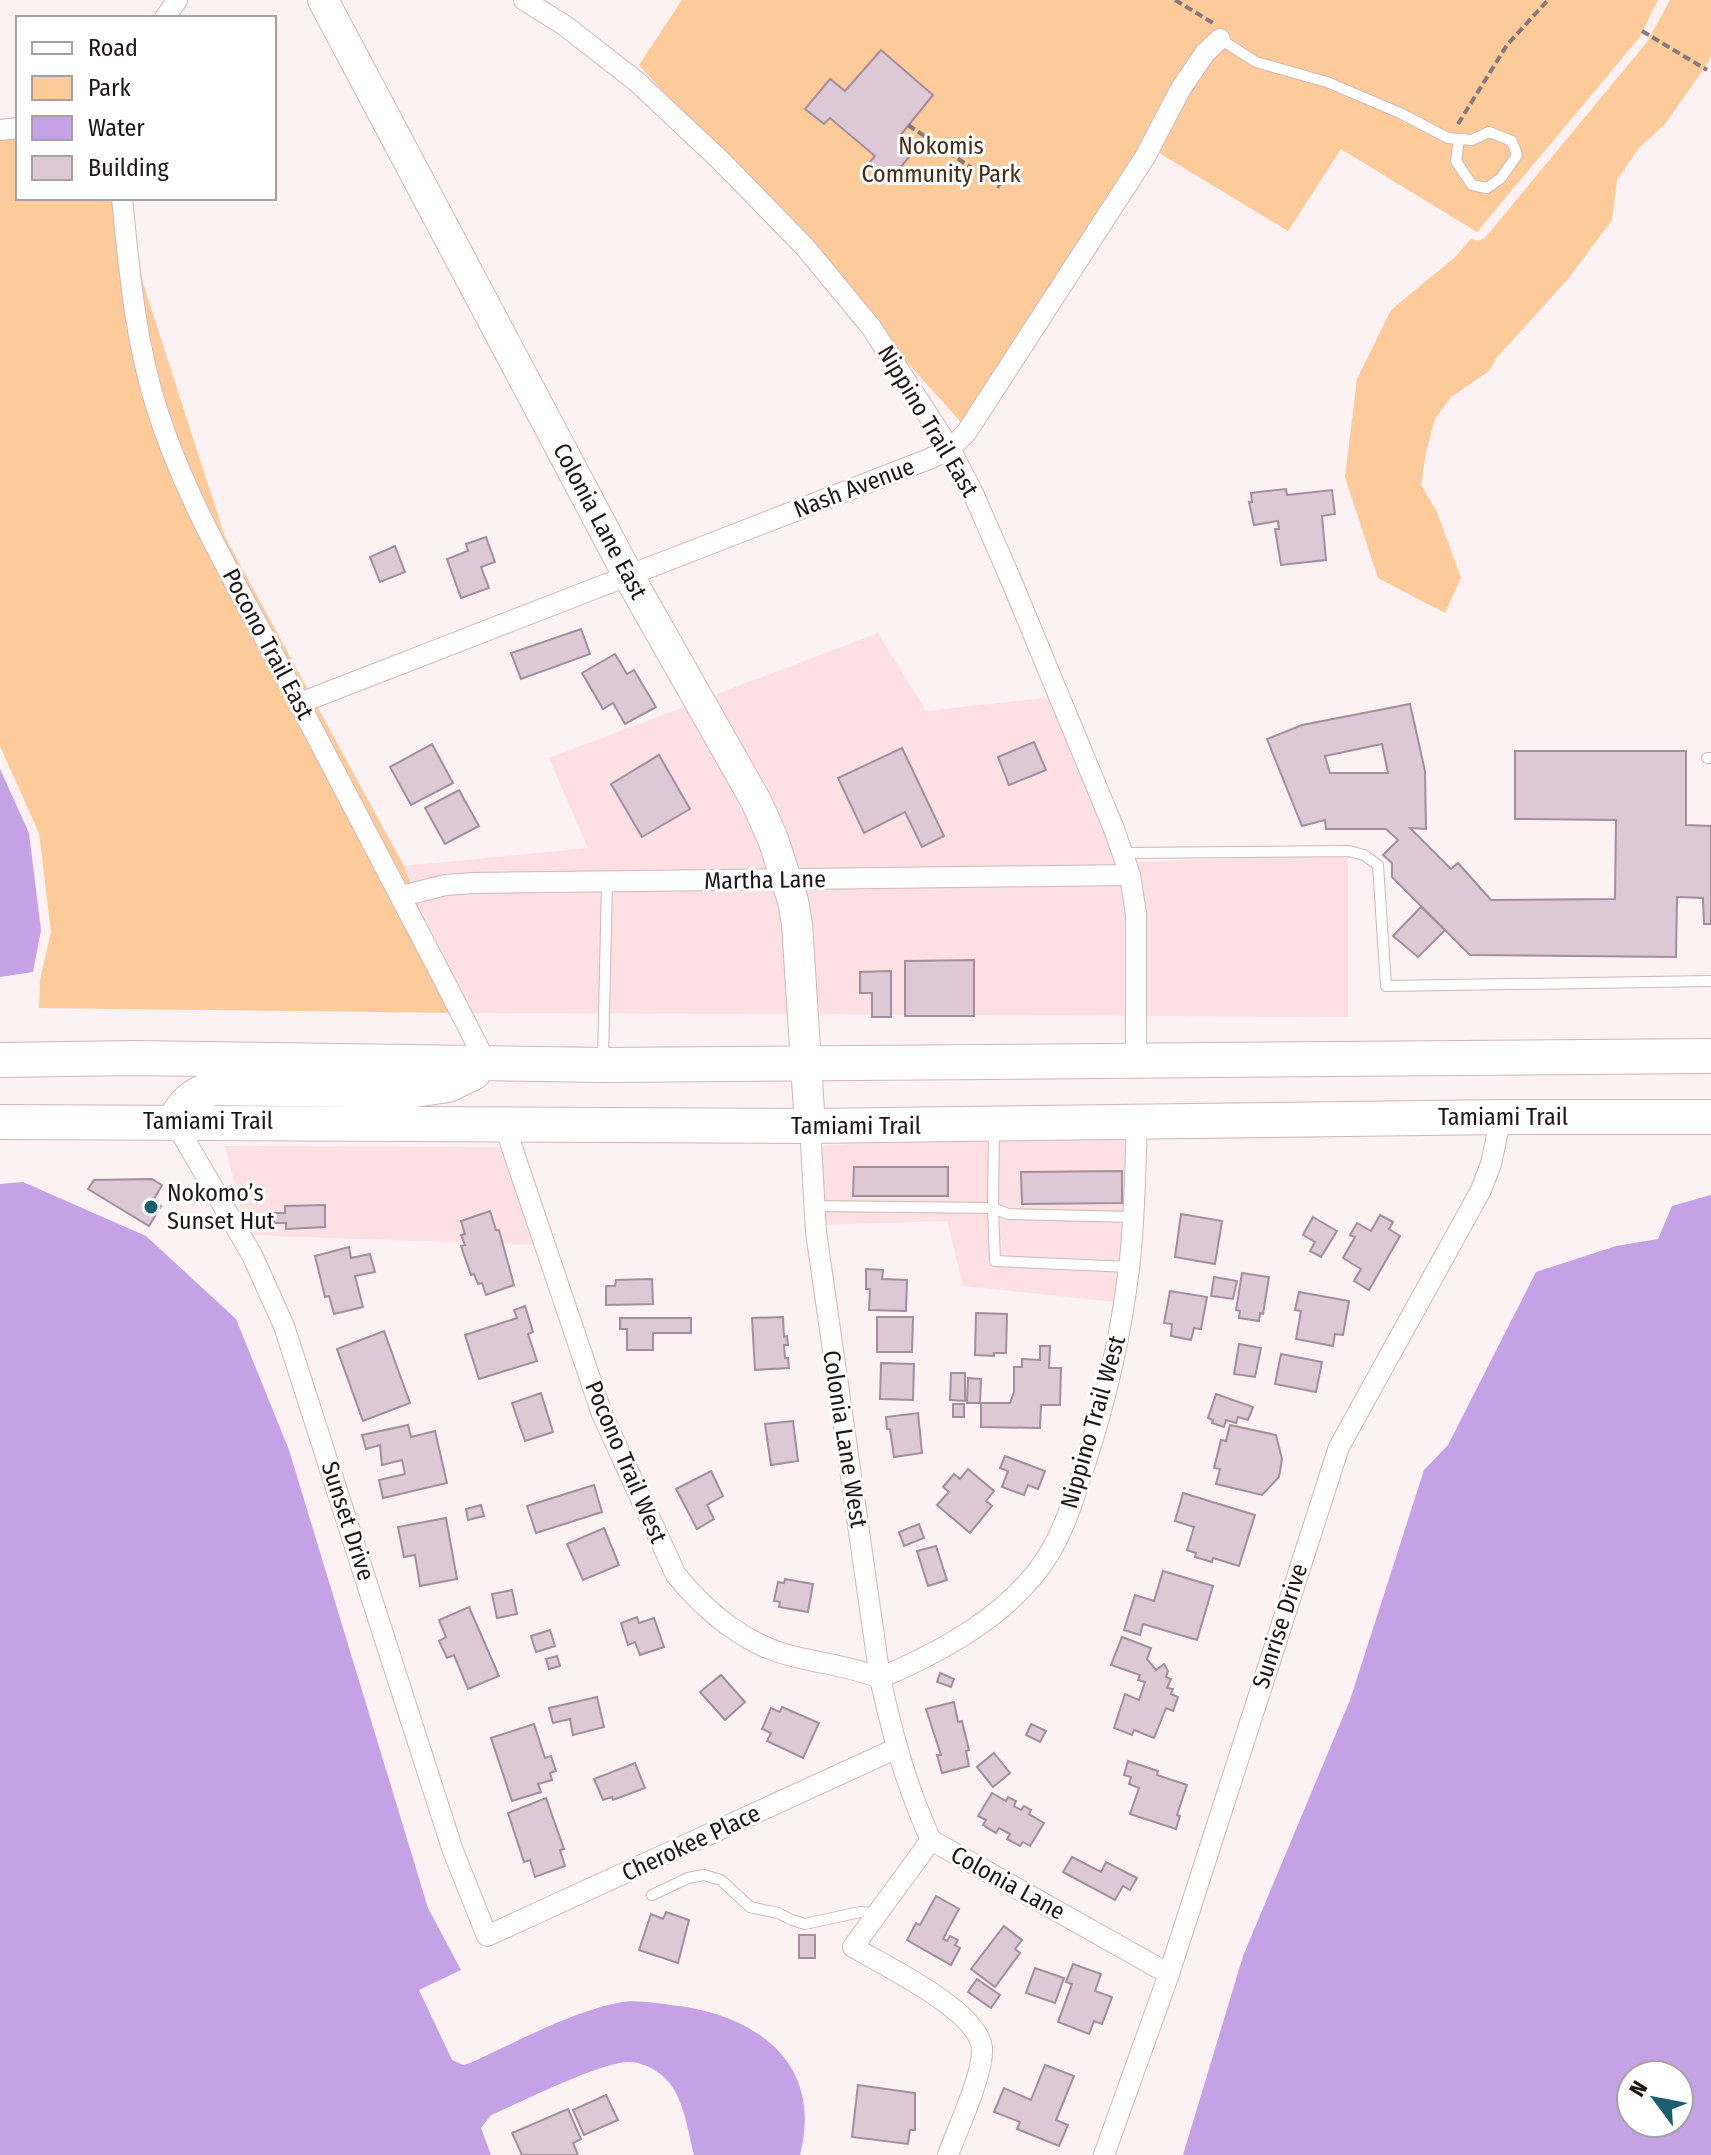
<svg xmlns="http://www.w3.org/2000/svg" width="1711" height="2155" font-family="'Fira Sans Condensed',sans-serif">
<rect width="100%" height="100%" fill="#fcf1f3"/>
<g fill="#fce0e4">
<polygon points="878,633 926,711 1061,696 1134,862 1348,854 1348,1017 815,1014 809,925 709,697"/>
<polygon points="689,705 745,805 782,902 792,1014 457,1013 404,866 588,848 549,758"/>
<polygon points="1145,1134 1115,1302 963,1286 947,1221 816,1225 809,1147 988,1135"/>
<polygon points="225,1146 525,1147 540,1245 248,1235"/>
</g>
<g fill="#fdca9a">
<polygon points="682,0 1658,0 1639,38 1477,232 1341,149 1288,231 1146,145 961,422 639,65"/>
<polygon points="1670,0 1711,0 1711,56 1708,63 1665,124 1639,148 1617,180 1612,220 1568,279 1497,357 1489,371 1451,397 1435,419 1426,452 1421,485 1437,512 1461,578 1445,613 1378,578 1345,477 1357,379 1391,310 1454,258 1471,239 1478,241 1485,238 1647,42"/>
<polygon points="18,132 18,198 128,198 143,283 225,537 404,866 457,1013 39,1008 40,980 51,932 39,833 0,746 0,135"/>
</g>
<g fill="#c5a1e5" fill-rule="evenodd">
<polygon points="0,769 29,833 41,930 33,972 0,977"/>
<path d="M23,1182l123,54 90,83 53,131 139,458 33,62 -42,20 33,70 11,5 7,-2c47,-21 96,-49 147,-60 18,-4 36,0 54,2 84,9 153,57 129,150h-106c-6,-23 -9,-50 -23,-70 -8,-12 -27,-23 -42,-23 -29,0 -107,40 -138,53l-10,13 10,27h-491v-971z"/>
<path d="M1711,1195v960h-528l60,-199 107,-256 74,-230 24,-25 88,-173 80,-26 42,-7 14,-33zM1679,2075v48h-48v-48z"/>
</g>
<g fill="#ddc8d6" stroke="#a28e9c" stroke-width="2" fill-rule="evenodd">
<polygon points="881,50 933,95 899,137 914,151 890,180 869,163 875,156 830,118 824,124 805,109 830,79 845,91"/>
<polygon points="1286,489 1287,495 1332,490 1335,514 1322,516 1326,560 1281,565 1275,529 1279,529 1278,521 1254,525 1249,502 1252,502 1251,493"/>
<polygon points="486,537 495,562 481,567 489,588 461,598 447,559 468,551 466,544"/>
<polygon points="395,546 405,572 380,582 370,557"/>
<polygon points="581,629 590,654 521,679 511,653"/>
<polygon points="615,654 627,674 634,670 656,707 625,724 613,703 603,709 582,673"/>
<path d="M1410,704l15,67 1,58 -16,-1 41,41 7,-6 33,37 124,-1 1,-79 -101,-1v-68h171v74l25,1v98h-7l-1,-26 -26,-1 -1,60 -206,-2 -78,-78v-14l-9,-8 15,-15 -12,-11h-60l-1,-9 -23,6 -35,-87 35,-14zM1382,744l6,29h-58l-5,-17z"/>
<polygon points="1034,742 1046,770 1009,785 998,757"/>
<polygon points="432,744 453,783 411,805 390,767"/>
<polygon points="902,748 944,836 922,847 905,812 864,833 838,778"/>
<polygon points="659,755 690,809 642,837 611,784"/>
<polygon points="459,790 479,826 445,844 425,808"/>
<polygon points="1421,907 1445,930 1418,957 1393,936"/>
<polygon points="974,960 974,1016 905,1016 905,961"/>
<polygon points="891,971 891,1017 872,1017 872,993 860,993 860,972"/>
<polygon points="854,1167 948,1167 948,1196 853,1196"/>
<polygon points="1122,1171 1122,1203 1022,1204 1021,1172"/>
<polygon points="152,1179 162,1185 153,1201 161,1206 149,1226 88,1189 94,1180"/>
<polygon points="325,1205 325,1227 286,1229 286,1223 274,1223 274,1213 285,1213 285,1206"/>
<polygon points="490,1211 496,1230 499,1230 514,1285 486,1295 482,1283 478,1284 474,1274 471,1275 461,1246 465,1245 461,1235 465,1234 461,1221"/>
<polygon points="1181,1214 1222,1221 1215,1264 1175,1257"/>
<polygon points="1380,1215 1393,1222 1389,1229 1400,1236 1369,1290 1354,1281 1361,1269 1343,1258 1355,1237 1350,1235 1357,1223 1371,1231"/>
<polygon points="1313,1217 1337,1231 1321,1257 1310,1251 1315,1242 1303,1235"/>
<polygon points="349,1247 351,1258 370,1254 375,1272 355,1276 363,1307 334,1314 329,1296 325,1297 315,1256"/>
<polygon points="866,1269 883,1270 882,1279 907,1280 906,1311 869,1310 870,1289 866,1289"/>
<polygon points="1242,1273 1269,1277 1263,1314 1260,1313 1259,1321 1239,1318 1240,1311 1236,1310"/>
<polygon points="1214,1277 1237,1281 1233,1299 1211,1296"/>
<polygon points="652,1279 653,1304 606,1305 606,1286 615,1286 616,1280"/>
<polygon points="1170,1291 1207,1297 1201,1329 1194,1328 1191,1340 1171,1336 1172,1324 1164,1323"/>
<polygon points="1299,1292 1349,1301 1343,1335 1335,1334 1333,1346 1296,1339 1301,1311 1295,1310"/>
<polygon points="525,1306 533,1332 528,1334 537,1361 479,1379 465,1335 517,1318 514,1310"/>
<polygon points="976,1313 1007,1314 1006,1353 994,1353 994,1356 975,1355"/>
<polygon points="783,1317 784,1337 787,1336 788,1345 784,1345 785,1358 788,1358 789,1368 755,1370 752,1318"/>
<polygon points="877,1317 913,1317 912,1352 877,1352"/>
<polygon points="620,1318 691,1318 691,1333 653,1333 653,1350 627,1350 627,1329 620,1329"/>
<polygon points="384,1331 410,1403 363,1421 337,1349"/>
<polygon points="1239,1344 1261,1348 1255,1377 1234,1374"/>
<polygon points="1040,1346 1050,1346 1049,1368 1061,1368 1060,1405 1041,1405 1040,1428 981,1427 981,1403 1010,1403 1014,1392 1014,1367 1022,1367 1022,1359 1040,1360"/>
<polygon points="1281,1354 1322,1362 1316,1392 1275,1384"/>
<polygon points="881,1363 914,1364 913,1400 880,1399"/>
<polygon points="951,1373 965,1373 965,1401 950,1400"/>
<polygon points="968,1378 981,1379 980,1403 967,1403"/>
<polygon points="541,1393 553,1432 525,1441 512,1403"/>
<polygon points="1216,1394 1253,1407 1248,1420 1238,1417 1236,1423 1226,1420 1224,1427 1212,1423 1213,1420 1208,1418"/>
<rect x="953" y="1404" width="11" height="13"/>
<polygon points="918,1413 922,1453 894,1457 890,1429 887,1429 886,1417"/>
<polygon points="793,1421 798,1461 771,1465 765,1424"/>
<polygon points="408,1425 411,1437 435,1431 447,1483 383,1498 379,1480 405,1474 402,1460 382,1465 380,1445 366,1449 362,1435"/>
<polygon points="1230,1425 1276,1435 1282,1459 1279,1477 1262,1495 1216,1484 1220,1469 1214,1468 1221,1440 1226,1441"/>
<polygon points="1005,1456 1045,1471 1038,1489 1028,1485 1024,1495 1002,1487 1008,1471 1000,1468"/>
<polygon points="968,1469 994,1491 986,1501 992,1506 970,1533 937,1505 949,1492 943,1487 954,1474 960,1479"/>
<polygon points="711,1471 723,1496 707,1505 714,1519 697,1529 676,1489"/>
<polygon points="594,1485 602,1512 536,1533 527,1506"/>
<polygon points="1183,1493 1255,1515 1239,1566 1213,1558 1212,1562 1195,1557 1196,1553 1187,1550 1194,1527 1175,1521"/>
<polygon points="481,1505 484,1516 468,1520 466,1509"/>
<polygon points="446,1518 457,1579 420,1586 415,1555 404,1557 398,1527"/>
<polygon points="919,1524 924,1538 904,1546 899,1532"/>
<polygon points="604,1528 619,1565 583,1580 567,1544"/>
<polygon points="936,1546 947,1580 928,1586 917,1551"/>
<polygon points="1163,1571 1213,1586 1197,1640 1143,1624 1140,1635 1124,1630 1135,1595 1154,1601"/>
<polygon points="785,1579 813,1584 808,1612 779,1607 780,1602 774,1601 778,1582 784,1583"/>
<polygon points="512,1590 517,1614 497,1618 492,1594"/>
<polygon points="469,1607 499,1676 468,1689 454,1655 447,1658 439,1641 446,1637 439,1620"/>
<polygon points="637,1617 639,1623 654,1618 664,1647 640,1655 635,1642 628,1645 621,1623"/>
<polygon points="550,1630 555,1646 536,1652 531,1636"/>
<polygon points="1122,1637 1151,1648 1147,1659 1156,1670 1164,1664 1168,1671 1166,1677 1171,1679 1167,1688 1173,1689 1171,1694 1178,1697 1173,1711 1166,1708 1154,1738 1134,1730 1132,1735 1114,1728 1125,1694 1139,1700 1145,1682 1138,1680 1140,1675 1111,1665"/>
<polygon points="557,1656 560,1666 549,1669 546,1659"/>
<polygon points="940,1673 954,1679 951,1687 937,1682"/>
<polygon points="721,1675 745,1702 725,1720 700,1692"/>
<polygon points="597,1697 604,1727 573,1735 570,1719 553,1723 549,1708"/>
<polygon points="954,1702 958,1722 962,1721 969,1750 966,1751 969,1766 942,1773 937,1755 941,1755 926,1709"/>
<polygon points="782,1707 819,1723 803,1758 767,1741 771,1733 762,1729 771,1708 780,1712"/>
<polygon points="534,1724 545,1758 551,1756 556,1771 550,1773 552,1780 538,1784 541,1792 512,1801 491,1738"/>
<polygon points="1031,1724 1046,1731 1040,1742 1026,1735"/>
<polygon points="994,1753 1010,1773 993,1787 977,1767"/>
<polygon points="1128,1761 1158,1771 1157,1775 1187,1785 1177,1815 1180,1816 1176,1829 1130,1814 1139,1788 1129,1784 1131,1777 1124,1775"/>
<polygon points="635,1763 645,1788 613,1800 612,1797 603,1800 594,1779"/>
<polygon points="992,1793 1006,1801 1008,1797 1016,1801 1014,1806 1021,1810 1024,1806 1031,1810 1029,1814 1044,1823 1030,1846 1023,1842 1020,1846 1007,1839 1010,1834 999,1828 996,1833 983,1825 986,1820 978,1816"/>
<polygon points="546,1798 564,1849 560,1850 565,1866 535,1877 530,1860 524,1862 508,1813"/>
<polygon points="1072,1857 1101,1872 1106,1862 1137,1878 1130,1890 1123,1886 1115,1900 1063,1872"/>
<polygon points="936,1896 959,1909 943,1939 947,1941 950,1936 958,1940 955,1945 960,1948 951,1965 907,1940 916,1923 920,1925"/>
<polygon points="666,1912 689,1920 678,1963 639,1950 651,1914 663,1919"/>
<polygon points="1004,1926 1022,1940 1015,1949 1020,1953 995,1987 971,1969"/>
<rect x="799" y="1935" width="16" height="23"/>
<polygon points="1073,1964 1101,1974 1095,1991 1112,1997 1102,2024 1094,2021 1089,2034 1058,2022 1072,1984 1066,1982"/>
<polygon points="1035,1968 1064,1978 1055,2003 1026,1993"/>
<polygon points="977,1979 1000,1995 991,2008 968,1992"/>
<polygon points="1045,2065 1074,2076 1056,2120 1068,2125 1059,2146 1017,2129 1020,2122 994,2112 1004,2088 1031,2100"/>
<polygon points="858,2085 915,2093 915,2130 910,2130 908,2144 852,2137"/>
<polygon points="606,2095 618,2120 584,2135 573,2110"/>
<polygon points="568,2109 581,2139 573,2143 578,2155 522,2155 512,2133"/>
</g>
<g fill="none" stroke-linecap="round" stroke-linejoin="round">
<g stroke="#d0b6ba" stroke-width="12">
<g id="lane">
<polyline points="1220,39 1256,62 1327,82 1400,113 1448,138 1472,140 1489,132 1512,141 1517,155 1501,178 1487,188 1472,185 1456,161 1459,139"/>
<polyline points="1707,758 1711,758"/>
<polyline points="1122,853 1349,851 1364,855 1378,865 1386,986 1711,981"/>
<polyline points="603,1059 607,882"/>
<polyline points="814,1206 993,1208 994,1129"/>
<polyline points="1129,1267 995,1261 993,1208 1008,1214 1134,1217"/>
<polyline points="652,1895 688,1878 704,1875 721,1880 750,1907 778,1913 792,1920 805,1924 860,1912 876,1913"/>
</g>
</g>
<g stroke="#d0b6ba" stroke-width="22">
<g id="street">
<polyline points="524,0 564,25 636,81 721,161 804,246 871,327 950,449 973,493 1011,580 1114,829 1130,875 1136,914 1136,1061"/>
<polyline points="165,18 177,0"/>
<polyline points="0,130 18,128"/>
<path d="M122,198c7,70 13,141 34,208 30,96 84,184 130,272 68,129 135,257 201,386"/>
<polyline points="300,703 929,459 950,449 966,433 1145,157 1180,90 1205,53 1220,39"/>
<polyline points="402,896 445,885 474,883 1130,875"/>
<polyline points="174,1121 252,1255 284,1326 453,1851 487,1936 895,1749"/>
<path d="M504,1124l98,290 74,161c30,37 72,72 120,82 29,7 57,10 84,21 63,-27 132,-64 169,-124 17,-28 26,-60 36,-90 21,-64 36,-129 44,-196 6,-48 6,-97 8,-145"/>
<path d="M810,1126l6,106 64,446c13,58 26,108 51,162l238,134"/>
<path d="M931,1840l-78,107c32,19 125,63 129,101 2,25 -25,82 -34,107"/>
<polyline points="1104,2155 1169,1974 1339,1447 1481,1190 1491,1164 1501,1117"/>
</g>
</g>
<g stroke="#d0b6ba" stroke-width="32">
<polyline id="secondary" points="323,0 628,575 756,801 773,839 793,901 797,924 810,1126"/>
</g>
<g stroke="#d0b6ba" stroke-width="36">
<g id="primary">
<polyline points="0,1060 134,1058 603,1065 1711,1056"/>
<path d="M174,1121c11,-19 19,-27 40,-33l194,3 40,-6 25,-12"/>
<polyline points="0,1122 810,1126 1501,1117 1711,1117"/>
</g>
</g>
<g stroke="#847a7c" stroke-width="4" stroke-dasharray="8 4" stroke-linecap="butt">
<polyline points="1175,0 1213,23"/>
<polyline points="1642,31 1707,70"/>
<polyline points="1458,124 1507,45 1548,0"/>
<polyline points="908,125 1000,187"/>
</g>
<use href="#lane" stroke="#fff" stroke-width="10"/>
<use href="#street" stroke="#fff" stroke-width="20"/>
<use href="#secondary" stroke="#fff" stroke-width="30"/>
<use href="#primary" stroke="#fff" stroke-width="34"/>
</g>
<circle fill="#1b5e72" stroke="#fff" stroke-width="3" cx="151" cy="1207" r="8"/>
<g text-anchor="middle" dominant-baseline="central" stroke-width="6" stroke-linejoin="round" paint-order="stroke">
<g font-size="24" fill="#442b11" stroke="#fff">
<text x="941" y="146">Nokomis<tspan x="941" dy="28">Community Park</tspan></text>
</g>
<g font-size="24" fill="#1e1517" stroke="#fff">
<text transform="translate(928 421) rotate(59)">Nippino Trail East</text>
<text transform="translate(854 488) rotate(-21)">Nash Avenue</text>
<text transform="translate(600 521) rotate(62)">Colonia Lane East</text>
<text transform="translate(268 644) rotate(62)">Pocono Trail East</text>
<text transform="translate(765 880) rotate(-1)">Martha Lane</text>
<text x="1503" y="1117">Tamiami Trail</text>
<text x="208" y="1121">Tamiami Trail</text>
<text x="856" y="1126">Tamiami Trail</text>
<text transform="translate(1093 1422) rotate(-74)">Nippino Trail West</text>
<text transform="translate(845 1439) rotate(81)">Colonia Lane West</text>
<text transform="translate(626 1462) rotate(67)">Pocono Trail West</text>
<text transform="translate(348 1521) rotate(72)">Sunset Drive</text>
<text transform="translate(1280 1626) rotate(-72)">Sunrise Drive</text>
<text transform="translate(691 1843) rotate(-25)">Cherokee Place</text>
<text transform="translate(1008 1883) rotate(29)">Colonia Lane</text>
</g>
<g font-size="24" fill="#1e1517" stroke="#fff" text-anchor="start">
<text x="167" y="1193">Nokomo’s<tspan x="167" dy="28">Sunset Hut</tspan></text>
</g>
</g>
<rect x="16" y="16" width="260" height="184" fill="#ffffff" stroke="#a5a1a2" stroke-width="2"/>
<rect x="32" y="42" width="40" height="12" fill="#ffffff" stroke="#a5a1a2" stroke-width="2"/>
<text x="88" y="56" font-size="24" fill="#1e1517">Road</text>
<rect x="32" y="76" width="40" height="24" fill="#fdca9a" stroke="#a5a1a2" stroke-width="2"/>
<text x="88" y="96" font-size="24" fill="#1e1517">Park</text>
<rect x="32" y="116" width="40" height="24" fill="#c5a1e5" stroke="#a5a1a2" stroke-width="2"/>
<text x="88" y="136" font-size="24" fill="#1e1517">Water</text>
<rect x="32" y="156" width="40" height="24" fill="#ddc8d6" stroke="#a5a1a2" stroke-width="2"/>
<text x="88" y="176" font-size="24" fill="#1e1517">Building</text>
<g transform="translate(1655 2099) rotate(302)"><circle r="38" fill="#ffffff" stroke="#a5a1a2" stroke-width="2"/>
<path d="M0-6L14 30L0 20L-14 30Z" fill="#1b5e72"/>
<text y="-12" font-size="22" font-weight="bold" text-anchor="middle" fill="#1e1517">N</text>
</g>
</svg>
